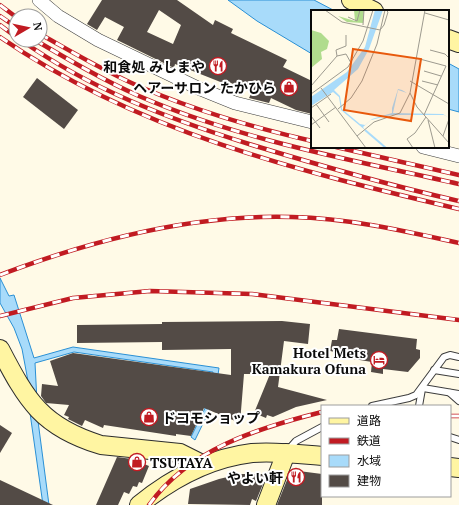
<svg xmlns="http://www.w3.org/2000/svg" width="459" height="505" font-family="'PT Serif','Noto Sans JP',serif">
<rect width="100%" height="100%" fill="#fffae7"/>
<g fill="#a8dbfa" stroke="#2a90d5">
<polygon points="228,0 314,0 335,11 312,11 312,54 257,21"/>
<polygon points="448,63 459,69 459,112 448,109"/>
<polygon points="0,278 9,296 14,295 34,358 73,347 219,368 214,401 195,440 191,437 209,400 213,372 74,352 35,363 38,421 49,505 43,505 30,413 28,381 22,349 14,328 0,303"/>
</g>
<g fill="#534b46" fill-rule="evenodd">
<path d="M102,0h75l36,25 2,-5 18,9 -2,4 56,27 -4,7 29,14v33l-16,-4 -25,-12 -2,5 -20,-5 3,-6 -28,-12 -1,3 -48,-19 -1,4 -57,-28 7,-13 -19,-10 -8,13 -10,-6zM159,10l22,15 -8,19 -26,-12z"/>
<polygon points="37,78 78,110 64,129 23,97"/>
<polygon points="282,321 310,324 308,344 284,341 278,387 327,400 296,407 273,417 267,415 266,418 254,413 270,374 244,374 240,423 204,408 191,436 176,434 176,436 104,425 103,428 85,420 82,426 68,419 69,417 64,415 69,405 46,403 41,396 42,384 58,386 50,361 73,353 231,375 231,349 162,350 162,342 77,343 77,325 162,324 162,322"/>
<polygon points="339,329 417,339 416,349 420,350 420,358 408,372 383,369 383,374 371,372 372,362 335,356 335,352 330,351 332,340 337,340"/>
<polygon points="0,425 12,433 0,453"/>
<polygon points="117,457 132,459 149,466 142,483 139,482 137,487 133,486 129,494 124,492 118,505 96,505"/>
<polygon points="291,470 322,474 322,505 277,505"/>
<polygon points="240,474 267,474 256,501 252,499 250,505 188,504 190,489 219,479"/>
<polygon points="0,480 53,505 0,505"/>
</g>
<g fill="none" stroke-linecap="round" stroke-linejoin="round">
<g stroke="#3d3d3d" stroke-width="8">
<g id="lane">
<polyline points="434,370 459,374"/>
<polyline points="423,388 459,394"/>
<polyline points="450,393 459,401"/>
<polyline points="372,406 409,398 416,395 444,357 450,355 459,357"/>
<polyline points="419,406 422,389"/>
<polyline points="450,437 459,440"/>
<polyline points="288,450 296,441 322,427"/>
</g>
</g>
<g stroke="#3d3d3d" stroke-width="14">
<g id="street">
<polyline points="39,0 58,16 98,40 198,88 235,103 312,122"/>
<polyline points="423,147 459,156"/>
</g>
</g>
<g stroke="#2c2c2c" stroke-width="20">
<g id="secondary">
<polyline points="351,0 374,11"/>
<polyline points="448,39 459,43"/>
<path d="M0,349c27,52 42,78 101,96l79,8 24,12"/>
<polyline points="450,467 459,468"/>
<path d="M139,505c32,-26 71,-47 113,-52 23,-2 47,1 70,3"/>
<polyline points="266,505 286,453"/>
</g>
</g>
<use href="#lane" stroke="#fff" stroke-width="6"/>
<use href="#street" stroke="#fff" stroke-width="13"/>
<use href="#secondary" stroke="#fff5a2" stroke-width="18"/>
<g stroke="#c11b22" stroke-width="4.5">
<g id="rail">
<polyline points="0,5 16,17"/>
<polyline points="0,16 16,27"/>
<polyline points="0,25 16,37"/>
<path d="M40,34c34,19 67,39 103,54 54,23 112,40 169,53"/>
<path d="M0,37c138,95 298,134 459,172"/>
<path d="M21,40c69,49 148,79 228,104 69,21 139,41 210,57"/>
<path d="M35,40c34,20 68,40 104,56 101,44 213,64 320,88"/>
<polyline points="336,147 459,175"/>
<path d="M0,275c92,-35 193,-61 292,-58 56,1 113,14 167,26"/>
<polyline points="0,316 73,298 150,291 252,294 459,320"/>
<polyline points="450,416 459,416"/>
<path d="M149,505c40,-56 109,-77 173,-93"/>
</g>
</g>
<use href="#rail" stroke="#fff" stroke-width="3" stroke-dasharray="9" stroke-linecap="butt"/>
</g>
<defs>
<g id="restaurant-ring" transform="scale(0.9)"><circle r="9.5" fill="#fff" stroke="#c11b22" stroke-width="1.5"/><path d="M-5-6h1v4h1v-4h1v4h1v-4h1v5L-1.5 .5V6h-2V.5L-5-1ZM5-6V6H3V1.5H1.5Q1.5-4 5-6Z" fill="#c11b22"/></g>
<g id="shop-ring" transform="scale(0.9)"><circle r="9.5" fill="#fff" stroke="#c11b22" stroke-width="1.5"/><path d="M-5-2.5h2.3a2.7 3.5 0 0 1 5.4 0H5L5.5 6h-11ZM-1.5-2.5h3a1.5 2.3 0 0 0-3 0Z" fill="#c11b22"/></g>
<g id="hotel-ring" transform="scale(0.9)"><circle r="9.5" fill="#fff" stroke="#c11b22" stroke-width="1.5"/><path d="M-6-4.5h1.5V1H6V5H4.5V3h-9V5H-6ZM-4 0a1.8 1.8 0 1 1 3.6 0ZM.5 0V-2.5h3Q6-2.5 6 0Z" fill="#c11b22"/></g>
</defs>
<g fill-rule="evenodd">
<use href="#restaurant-ring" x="218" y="66"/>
<use href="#shop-ring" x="289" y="87"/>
<use href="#hotel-ring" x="379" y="360"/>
<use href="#shop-ring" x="149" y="417"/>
<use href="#shop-ring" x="137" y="462"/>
<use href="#restaurant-ring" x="296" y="477"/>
</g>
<g text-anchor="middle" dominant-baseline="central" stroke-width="4" stroke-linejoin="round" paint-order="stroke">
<g font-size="14" font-weight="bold" fill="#0a0a0a" stroke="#fff" text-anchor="end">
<text x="205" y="66">和食処 みしまや</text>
<text x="276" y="87">ヘアーサロン たかひら</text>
<text x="366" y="352">Hotel Mets<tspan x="366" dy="16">Kamakura Ofuna</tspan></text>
<text x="162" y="417" text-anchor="start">ドコモショップ</text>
<text x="150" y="462" text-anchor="start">TSUTAYA</text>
<text x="283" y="477">やよい軒</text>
</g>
</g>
<g transform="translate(311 10)">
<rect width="138" height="138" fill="#fffae7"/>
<path d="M43,0h10l-1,13 -16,-1 -9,-6 17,5zM0,20l10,3 8,8 -2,8 -6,3 1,7 -11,9z" fill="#b0dc8d"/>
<path d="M64,0h8l-14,39 -11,20 -24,21 6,6 2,13 18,15 5,1 7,-6 20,-6v-5l6,-19 4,1 5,3 -9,-3 -5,23 50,1 6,4 -5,-3h-53l-20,5 -8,7 2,3 -24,-20 -2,-13 -6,-5 -22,14v-9l36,-25 18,-25z" fill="#a8dbfa"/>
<path fill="none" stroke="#a8dbfa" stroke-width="2" d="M54,120l21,18"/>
<path fill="none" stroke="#9d9a8f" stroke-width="1" d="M14,0l17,12 38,8 4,-5 4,-13 -2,-2M114,0l-15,83 7,14 32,36M114,3l24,7M37,7l9,4 3,-11M52,15l1,-15M119,40l15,4 4,4M26,46l-1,-6 10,-4v-11M105,48l30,8 -22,49M113,61l17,5M99,71l39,23M111,71l16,4M0,76l26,-30 9,-2 5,9M10,78l45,60M0,84l37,-27 15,-26 10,-31M5,94l13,18M0,98l20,-14M27,99l13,-11 11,-17 15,-37 8,-34M0,106l9,12M117,110l7,28M0,115l25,-18M46,126l17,-14 26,-9 10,-20M132,126l6,-17M102,138l-6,-9 8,-6 11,-16"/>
<path fill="#e8590c" fill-opacity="0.15" stroke="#e8590c" stroke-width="2" d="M42,39l68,10 -10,62 -67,-11z"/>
<rect width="138" height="138" fill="none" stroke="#0a0a0a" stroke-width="2"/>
</g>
<rect x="321" y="405" width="130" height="92" fill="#ffffff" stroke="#9d9d9d"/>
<rect x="329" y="418" width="20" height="6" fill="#fff5a2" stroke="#9d9d9d"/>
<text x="357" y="425" font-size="12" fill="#0a0a0a">道路</text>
<rect x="329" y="438" width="20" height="6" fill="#c11b22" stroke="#9d9d9d"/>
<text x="357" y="445" font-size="12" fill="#0a0a0a">鉄道</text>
<rect x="329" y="455" width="20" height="12" fill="#a8dbfa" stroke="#9d9d9d"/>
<text x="357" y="465" font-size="12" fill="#0a0a0a">水域</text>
<rect x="329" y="475" width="20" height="12" fill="#534b46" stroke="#9d9d9d"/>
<text x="357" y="485" font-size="12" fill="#0a0a0a">建物</text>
<g transform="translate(28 28) rotate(81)"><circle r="19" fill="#ffffff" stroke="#9d9d9d"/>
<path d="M0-3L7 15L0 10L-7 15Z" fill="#c11b22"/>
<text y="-6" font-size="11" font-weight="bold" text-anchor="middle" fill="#0a0a0a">N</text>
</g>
</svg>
